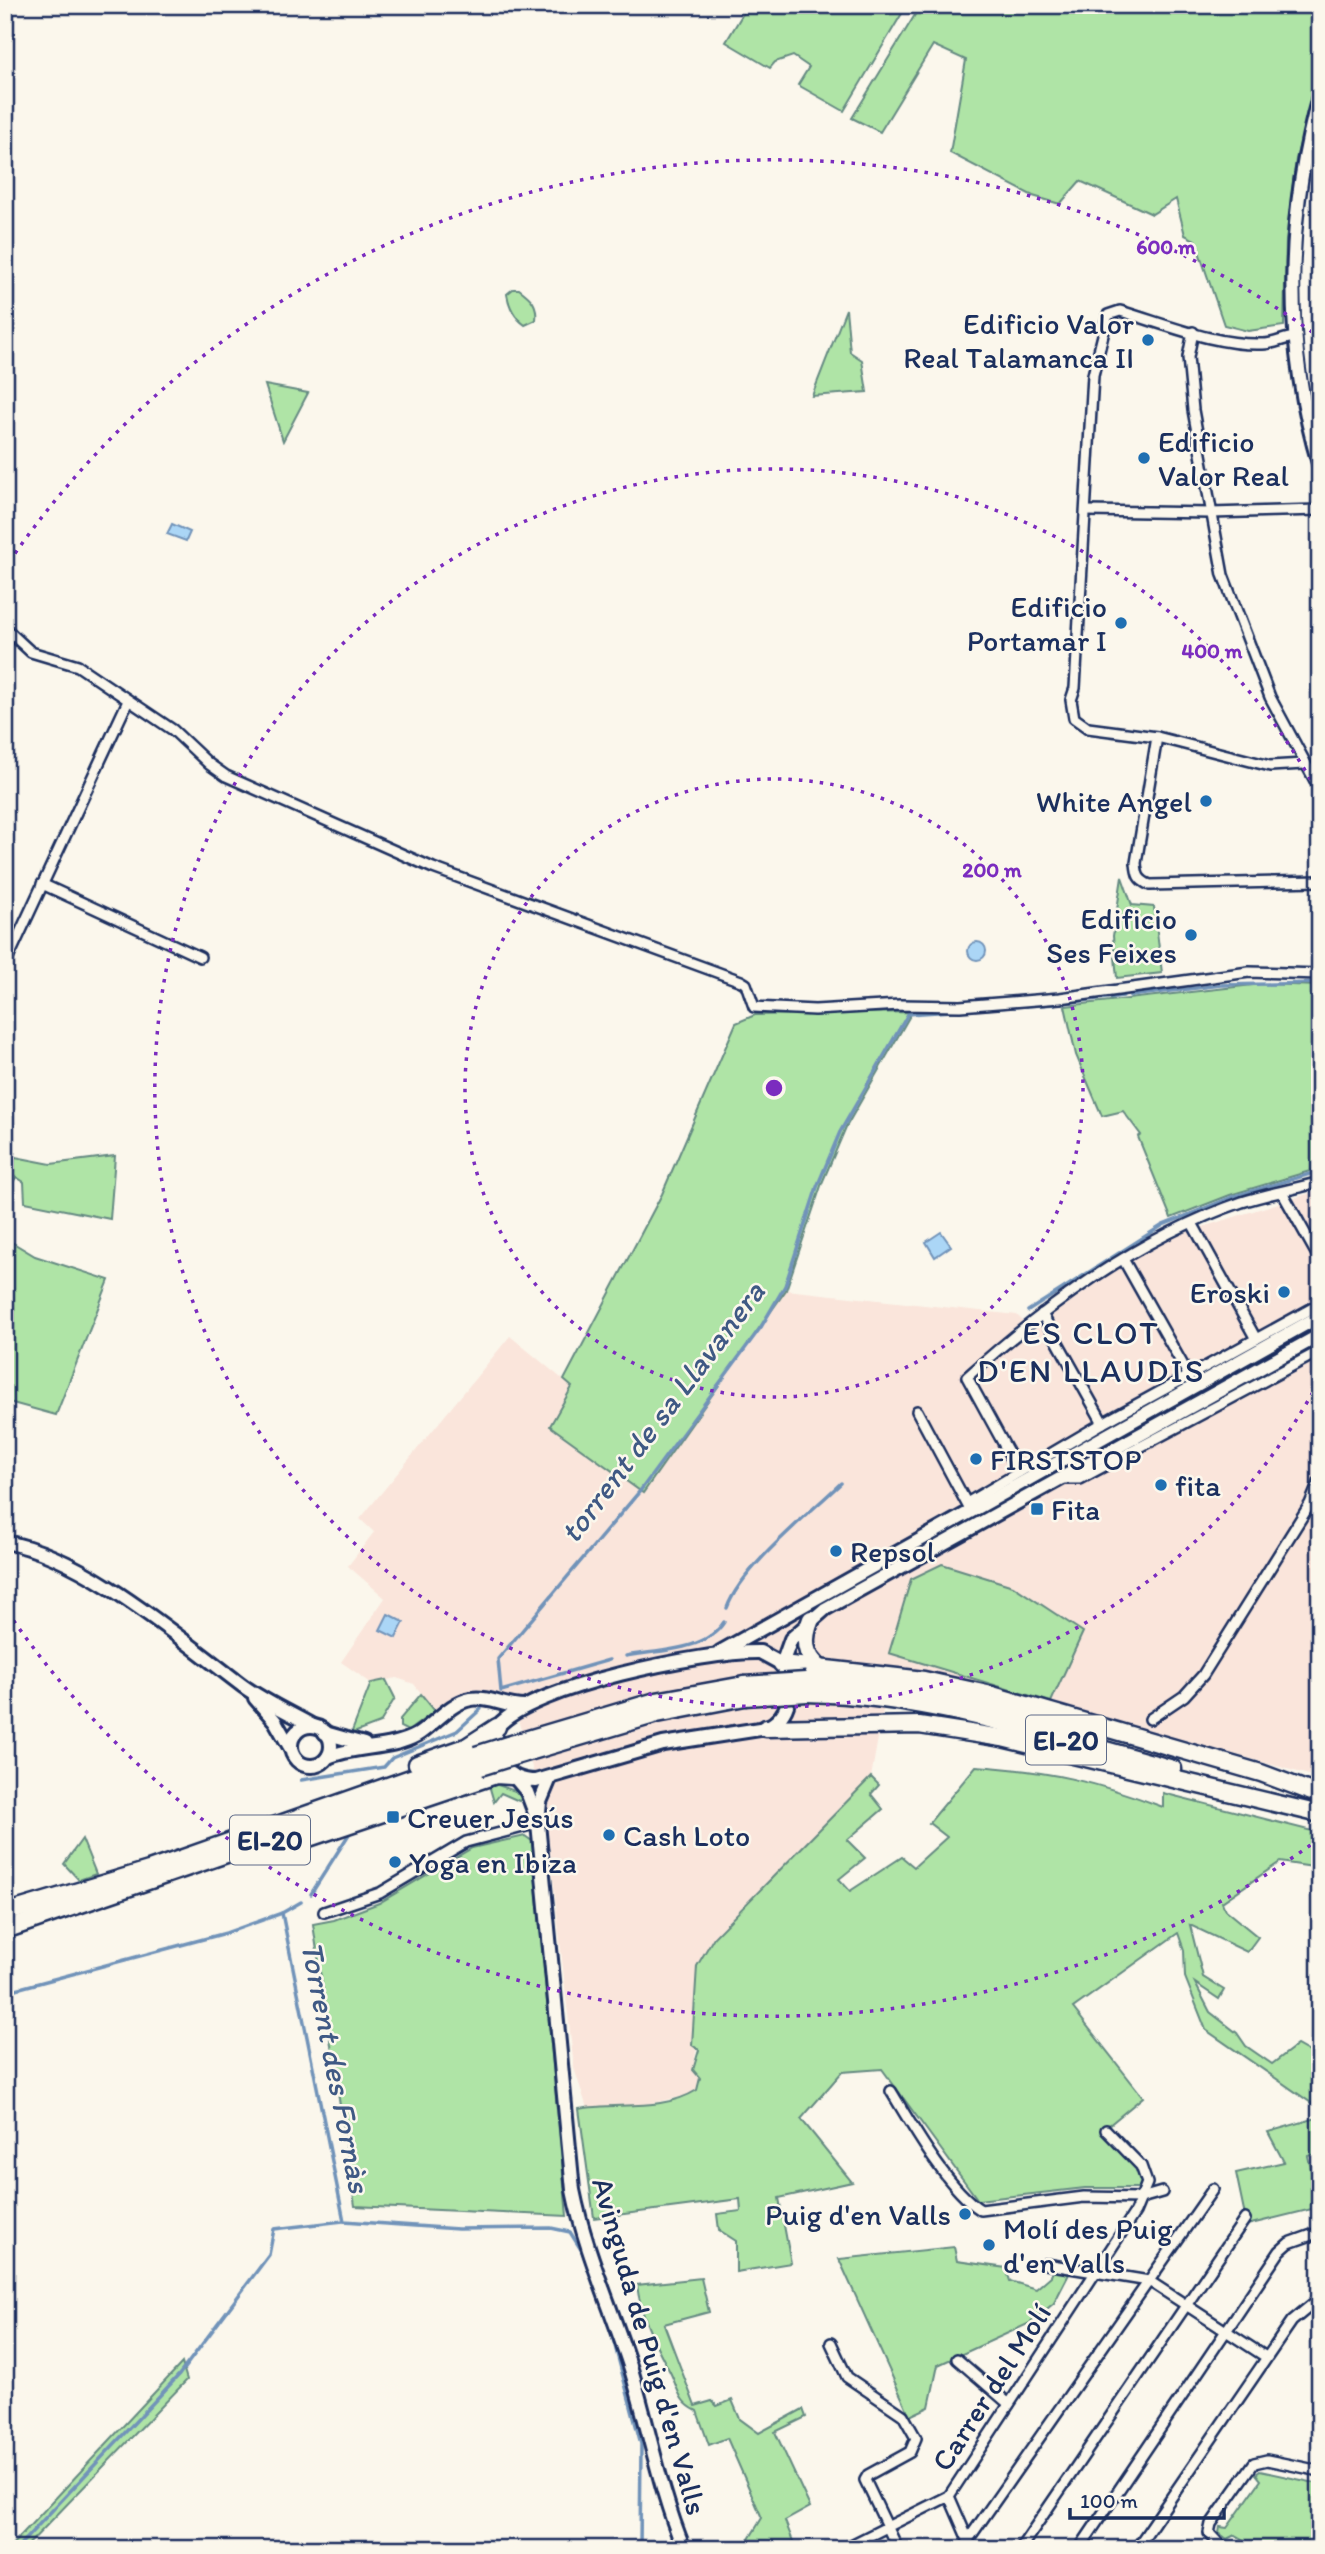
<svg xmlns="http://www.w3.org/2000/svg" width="1325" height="2554" font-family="Itim,sans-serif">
<rect width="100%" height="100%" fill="#fbf7ec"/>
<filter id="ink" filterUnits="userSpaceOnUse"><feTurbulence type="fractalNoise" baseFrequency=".0143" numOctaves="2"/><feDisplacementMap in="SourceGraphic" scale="14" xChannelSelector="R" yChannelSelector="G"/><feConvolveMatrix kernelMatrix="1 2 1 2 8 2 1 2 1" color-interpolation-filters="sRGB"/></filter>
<g filter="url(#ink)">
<polygon fill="#fae5db" points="1320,1190 1320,1778 971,1681 891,1666 871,1777 714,1937 693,2070 700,2078 697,2089 689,2095 634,2107 587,2108 574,2068 546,1815 512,1699 479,1690 465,1692 435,1711 414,1684 397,1678 371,1683 341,1662 385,1598 348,1566 374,1532 360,1519 510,1336 572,1387 688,1430 786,1290 1017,1315 1031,1329 1129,1261 1171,1237"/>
<g fill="#afe4a6" stroke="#658a82" stroke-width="2">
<polygon points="748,5 907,5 844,111 798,85 809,67 793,56 775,62 770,68 726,42"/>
<polygon points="921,5 1320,5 1320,66 1296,159 1286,240 1284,326 1248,331 1224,325 1195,240 1185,235 1176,199 1152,214 1080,181 1060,204 1033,196 950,153 966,60 933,45 880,132 852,118"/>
<path d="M513,289h6c12,9 19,15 17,31l-11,5c-11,-8 -16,-18 -18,-31z"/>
<polygon points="846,309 850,352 862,360 867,392 812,396"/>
<polygon points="265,385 308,393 283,441"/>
<polygon points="1122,877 1132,905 1154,907 1162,973 1117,978 1113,936"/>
<polygon points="1262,984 1320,986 1320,1168 1230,1195 1171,1218 1138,1137 1141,1135 1123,1111 1102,1116 1076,1055 1065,1006"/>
<polygon points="912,1012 846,1127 822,1183 786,1290 643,1493 550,1426 572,1387 564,1380 662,1194 736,1023 755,1015"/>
<polygon points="5,1155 51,1164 115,1156 110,1219 25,1202 24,1182 16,1177 5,1197"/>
<polygon points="5,1238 35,1256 109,1280 56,1415 5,1401"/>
<polygon points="942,1564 1013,1586 1083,1632 1051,1702 889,1653 911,1579"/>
<polygon points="386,1680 395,1698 380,1723 351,1734 371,1683"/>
<polygon points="421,1694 435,1711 408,1731 400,1727 400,1719"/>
<path d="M976,1766c72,5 119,15 187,41v-14l157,40v35l-40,-6 -58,40 3,8 33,27 -11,15 -57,-27 13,52 21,13 -5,9 -24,-16 15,29 27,21 9,13 26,18 25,-19 23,13v51l-114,-79 -21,-53 -1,-27 -6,-17 -105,75 70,89 -41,34 38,36 5,21h-60l-107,12 -96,-131 -40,3 -41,47 51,63 -73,16 12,65 -55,9v-31l-17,-11 -2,-16 24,-3 -1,-12 -146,19 -15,-109c38,-7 83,3 118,-19l3,-12 -7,-8 6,-20 -7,-5 5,-79 17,-29 157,-160 8,8 -8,9 12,15 -36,31 18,18 -26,21 11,12 52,-34 12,10 33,-30 -18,-14z"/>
<polygon points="495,1784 518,1792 523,1798 519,1801 501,1793 494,1802 489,1785"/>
<polygon points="525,1836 532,1841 567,2216 355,2206 313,1924 334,1920 379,1903 472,1848"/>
<polygon points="82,1839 96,1874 79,1880 64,1864"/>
<polygon points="1320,2117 1320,2153 1308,2156 1320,2207 1247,2225 1236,2173 1284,2162 1268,2132"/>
<polygon points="954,2247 957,2261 1006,2268 1010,2281 1036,2289 1051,2276 1054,2269 1069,2274 1054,2303 1030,2323 938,2365 929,2407 910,2416 839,2259"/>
<path d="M701,2278l8,34 -45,12 31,82 17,-5 5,5 15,-6 8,19 19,14 44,-24 3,8 -31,15 35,75 -25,14 11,28h-53l19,-31 -35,-80 -18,7 -12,-34c-19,-9 -18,-21 -27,-39 -15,-29 -29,-54 -33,-87z"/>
<polygon points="182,2363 187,2380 24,2549 8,2549"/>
<path d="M1260,2471l60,13v65c-30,0 -59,3 -85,-14l-8,4 -8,-6 1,-6 7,1 34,-48 -5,-6z"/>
</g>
<g fill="#abd6f6" stroke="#7193b9" stroke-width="2">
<polygon points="172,524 190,532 186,541 167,534"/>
<circle cx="977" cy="951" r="9"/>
<polygon points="941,1232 951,1246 935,1257 926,1242"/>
<polygon points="388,1614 404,1622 396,1638 380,1630"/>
</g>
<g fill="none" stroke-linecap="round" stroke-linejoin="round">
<g stroke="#7193b9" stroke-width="3.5">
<polyline points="1130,996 1221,985 1320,983"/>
<polyline points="1064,1003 1123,996"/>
<polyline points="1028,1311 1163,1225 1232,1197 1320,1171"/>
<path d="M727,1608c15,-41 82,-94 114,-125"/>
<path d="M626,1656c32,-6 79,-4 98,-34"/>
<polyline points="609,1660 501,1691 498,1659 640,1491 761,1327 785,1286 817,1187 840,1132 908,1014 1055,1004"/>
<polyline points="301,1780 384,1767 392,1758 457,1731 481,1709"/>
<polyline points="311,1894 351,1831"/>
<polyline points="282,1913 344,2221 458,2229 551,2228 570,2232 582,2251 594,2284"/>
<polyline points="5,1992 226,1933 282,1913 301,1902"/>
<polyline points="610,2327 641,2444 640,2549"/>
<polyline points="16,2549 179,2375 269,2255 274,2229 343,2221"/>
</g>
<g stroke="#1b2f5e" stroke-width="14">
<g id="street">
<polyline points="1193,332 1188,357 1193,410 1223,575 1270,697 1320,790"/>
<path d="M1295,337c-11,1 -21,7 -32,7 -47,2 -98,-20 -143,-33l-12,4 -15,60 -18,313 -4,12 3,18 14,10 69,9 113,29 34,-2"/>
<polyline points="1087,511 1211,513 1320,510"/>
<polyline points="5,628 31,652 78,666 173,730 209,764 226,776 433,868 741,981 746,984 754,1007 815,1010 900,1005 960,1006 1060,998 1249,972 1320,974"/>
<polyline points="5,723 6,724"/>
<path d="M1157,737l-21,126c1,12 2,17 14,22l170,-4"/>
<polyline points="42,884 200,957"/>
<polyline points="5,965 128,701"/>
<polyline points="1282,1192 1320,1260"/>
<polyline points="1192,1223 1256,1339"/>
<polyline points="1123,1259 1189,1376"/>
<polyline points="1042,1314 1103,1423"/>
<polyline points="917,1411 968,1506"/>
<path d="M1019,1472l-52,-95c80,-72 171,-139 275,-175 25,-8 52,-13 78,-20"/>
<polyline points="1061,1479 1080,1479 1320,1351"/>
<polyline points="967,1503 1103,1423 1320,1304"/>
<polyline points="1150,1719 1184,1696 1203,1675 1310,1504 1320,1480"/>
<polyline points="324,1912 380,1893 466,1842 538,1823"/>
<path d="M891,2091c20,33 57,99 90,119l103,-13 57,1 21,-6"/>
<polyline points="1046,2264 1149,2281 1266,2357"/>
<polyline points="831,2343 847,2377 903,2415 916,2438 910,2452 868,2475 865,2480 898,2549"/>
<polyline points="957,2359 1009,2404"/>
<polyline points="949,2496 972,2549"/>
<polyline points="968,2540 1213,2189"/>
<polyline points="843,2549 949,2496 1135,2212 1147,2183 1141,2166 1106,2130"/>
<polyline points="1020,2549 1245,2219"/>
<polyline points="1079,2549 1280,2251 1289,2243 1320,2232"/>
<polyline points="1136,2549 1292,2321 1320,2298"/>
<polyline points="1224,2549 1209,2533 1211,2524 1254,2463 1267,2460 1320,2471"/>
</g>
</g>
<g stroke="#1b2f5e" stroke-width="18">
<g id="secondary">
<path d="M1320,93c-34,122 -37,252 0,374"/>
<path d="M1320,157c-16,83 -18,168 0,252"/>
<path d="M5,1542c80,14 174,96 238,144 22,16 47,27 70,40"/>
<polyline points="720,1652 1320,1316"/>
<path d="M760,1652l22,12c12,25 10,51 -16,64l-103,16 -127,37c-29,0 -49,-24 -39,-54 34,-41 209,-76 263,-75z"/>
<polyline points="782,1664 791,1639 825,1609 1320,1335"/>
<polyline points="255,1698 275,1721 291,1749"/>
<circle cx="311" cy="1746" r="20"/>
<polyline points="325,1733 364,1744"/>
<path d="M328,1757c28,-12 62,-7 89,-22 18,-11 32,-32 54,-36 17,-3 34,8 53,8"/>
<path d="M550,1778l-10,24 -2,21 35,367c12,61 39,119 58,179 18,60 29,122 53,180"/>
<polyline points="517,1780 527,1792 536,1816"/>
</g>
</g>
<g stroke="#1b2f5e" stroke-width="21">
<g id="highway">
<path d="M811,1619c-8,20 -8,35 10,50"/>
<polyline points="782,1664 924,1680 992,1695 1261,1773 1317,1794"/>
<polyline points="806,1681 923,1692 1091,1735"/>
<path d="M807,1693c126,3 245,43 366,76"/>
<polyline points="766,1728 919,1725 1002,1738 1320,1814"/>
<polyline points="508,1745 656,1701 744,1685"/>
<polyline points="512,1757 657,1714 745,1697"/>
<polyline points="417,1764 466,1747 497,1727"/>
<polyline points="270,1851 496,1775 511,1776"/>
<polyline points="5,1913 149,1870 476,1755"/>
<polyline points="5,1930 480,1767"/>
</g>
</g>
<use href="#street" stroke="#fbf7ec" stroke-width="9"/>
<use href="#secondary" stroke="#fbf7ec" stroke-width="12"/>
<use href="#highway" stroke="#fbf7ec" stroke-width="16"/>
<g stroke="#1b2f5e" stroke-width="21" stroke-linecap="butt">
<g id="highway-bridge">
<polyline points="744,1685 806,1681"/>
<polyline points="745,1697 807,1693"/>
<polyline points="476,1755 508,1745"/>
<polyline points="480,1767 512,1757"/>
</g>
</g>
<use href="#highway-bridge" stroke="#fbf7ec" stroke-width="16"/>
</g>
</g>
<g fill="none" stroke="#7b2cbf" stroke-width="3.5" stroke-dasharray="3.5 7">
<circle cx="774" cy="1088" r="309"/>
<path d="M1318 1383A619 619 0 1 1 1318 793"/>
<path d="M1319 1839A928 928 0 0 1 9 1614M9 562A928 928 0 0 1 1319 337"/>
</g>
<g fill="#1f6fb2" stroke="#fbf7ec" stroke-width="2.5">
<circle cx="1148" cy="340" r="7"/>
<circle cx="1144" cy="458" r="7"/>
<circle cx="1121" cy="623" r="7"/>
<circle cx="1206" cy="801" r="7"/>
<circle cx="1191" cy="935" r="7"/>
<circle cx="1284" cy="1292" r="7"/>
<circle cx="976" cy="1459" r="7"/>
<circle cx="1161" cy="1485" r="7"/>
<rect x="1030" y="1502" width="14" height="14" rx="3.5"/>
<circle cx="836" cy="1551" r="7"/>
<rect x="386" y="1810" width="14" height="14" rx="3.5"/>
<circle cx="609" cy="1835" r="7"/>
<circle cx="395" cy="1862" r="7"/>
<circle cx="965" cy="2214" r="7"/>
<circle cx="989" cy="2245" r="7"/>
</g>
<g text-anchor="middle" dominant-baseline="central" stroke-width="5" stroke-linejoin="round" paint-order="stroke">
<g fill="#fbf7ec" stroke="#5e6b89" stroke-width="2">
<rect x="1026" y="1715.5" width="80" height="49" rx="5"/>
<rect x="230" y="1815.5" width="80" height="49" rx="5"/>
</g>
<g font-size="28" font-weight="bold" fill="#1b2f5e">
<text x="1066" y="1740">EI-20</text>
<text x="270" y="1840">EI-20</text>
</g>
<g font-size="30" fill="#1b2f5e" stroke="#fbf7ec" text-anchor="start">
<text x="1134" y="323" text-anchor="end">Edificio Valor<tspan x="1134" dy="34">Real Talamanca II</tspan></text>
<text x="1158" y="441">Edificio<tspan x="1158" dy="34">Valor Real</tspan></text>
<text x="1107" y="606" text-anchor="end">Edificio<tspan x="1107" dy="34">Portamar I</tspan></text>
<text x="1192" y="801" text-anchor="end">White Angel</text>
<text x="1177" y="918" text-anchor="end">Edificio<tspan x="1177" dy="34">Ses Feixes</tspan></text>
<text x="1270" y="1292" text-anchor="end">Eroski</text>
<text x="990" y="1459">FIRSTSTOP</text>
<text x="1175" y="1485">fita</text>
<text x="1051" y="1509">Fita</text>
<text x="850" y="1551">Repsol</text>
<text x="407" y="1817">Creuer Jesús</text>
<text x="623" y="1835">Cash Loto</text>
<text x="409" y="1862">Yoga en Ibiza</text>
<text x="951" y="2214" text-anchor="end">Puig d'en Valls</text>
<text x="1003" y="2228">Molí des Puig<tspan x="1003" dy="34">d'en Valls</tspan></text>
</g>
<g font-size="30" fill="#1b2f5e" stroke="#fbf7ec">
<text transform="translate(650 2346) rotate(74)">Avinguda de Puig d'en Valls</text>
<text transform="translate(991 2387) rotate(-57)">Carrer del Molí</text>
</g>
<g font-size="32" font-style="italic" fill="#3f5984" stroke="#fbf7ec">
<text transform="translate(662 1412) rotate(-53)">torrent de sa Llavanera</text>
<text transform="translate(336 2067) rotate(79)">Torrent des Fornàs</text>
</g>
<g font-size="33" letter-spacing="2" fill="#1b2f5e" stroke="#fbf7ec">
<text x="1091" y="1332">ES CLOT<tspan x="1091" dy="38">D'EN LLAUDIS</tspan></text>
</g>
</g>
<circle cx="774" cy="1088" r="10" fill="#7b2cbf" stroke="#fbf7ec" stroke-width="3.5"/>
<g font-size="21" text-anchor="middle" font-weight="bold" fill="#7b2cbf" stroke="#fbf7ec" stroke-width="5" stroke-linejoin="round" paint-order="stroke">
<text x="1166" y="254">600 m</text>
<text x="1212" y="658">400 m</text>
<text x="992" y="877">200 m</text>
</g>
<rect width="1325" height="2554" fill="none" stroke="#fbf7ec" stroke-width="28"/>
<rect x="14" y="14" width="1297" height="2526" fill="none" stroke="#1b2f5e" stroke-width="2.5" filter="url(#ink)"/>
<path d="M1070 2508v10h154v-10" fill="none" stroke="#1b2f5e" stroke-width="3.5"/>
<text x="1080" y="2508" font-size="21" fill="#1b2f5e" stroke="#fbf7ec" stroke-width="5" paint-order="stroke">100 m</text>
</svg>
